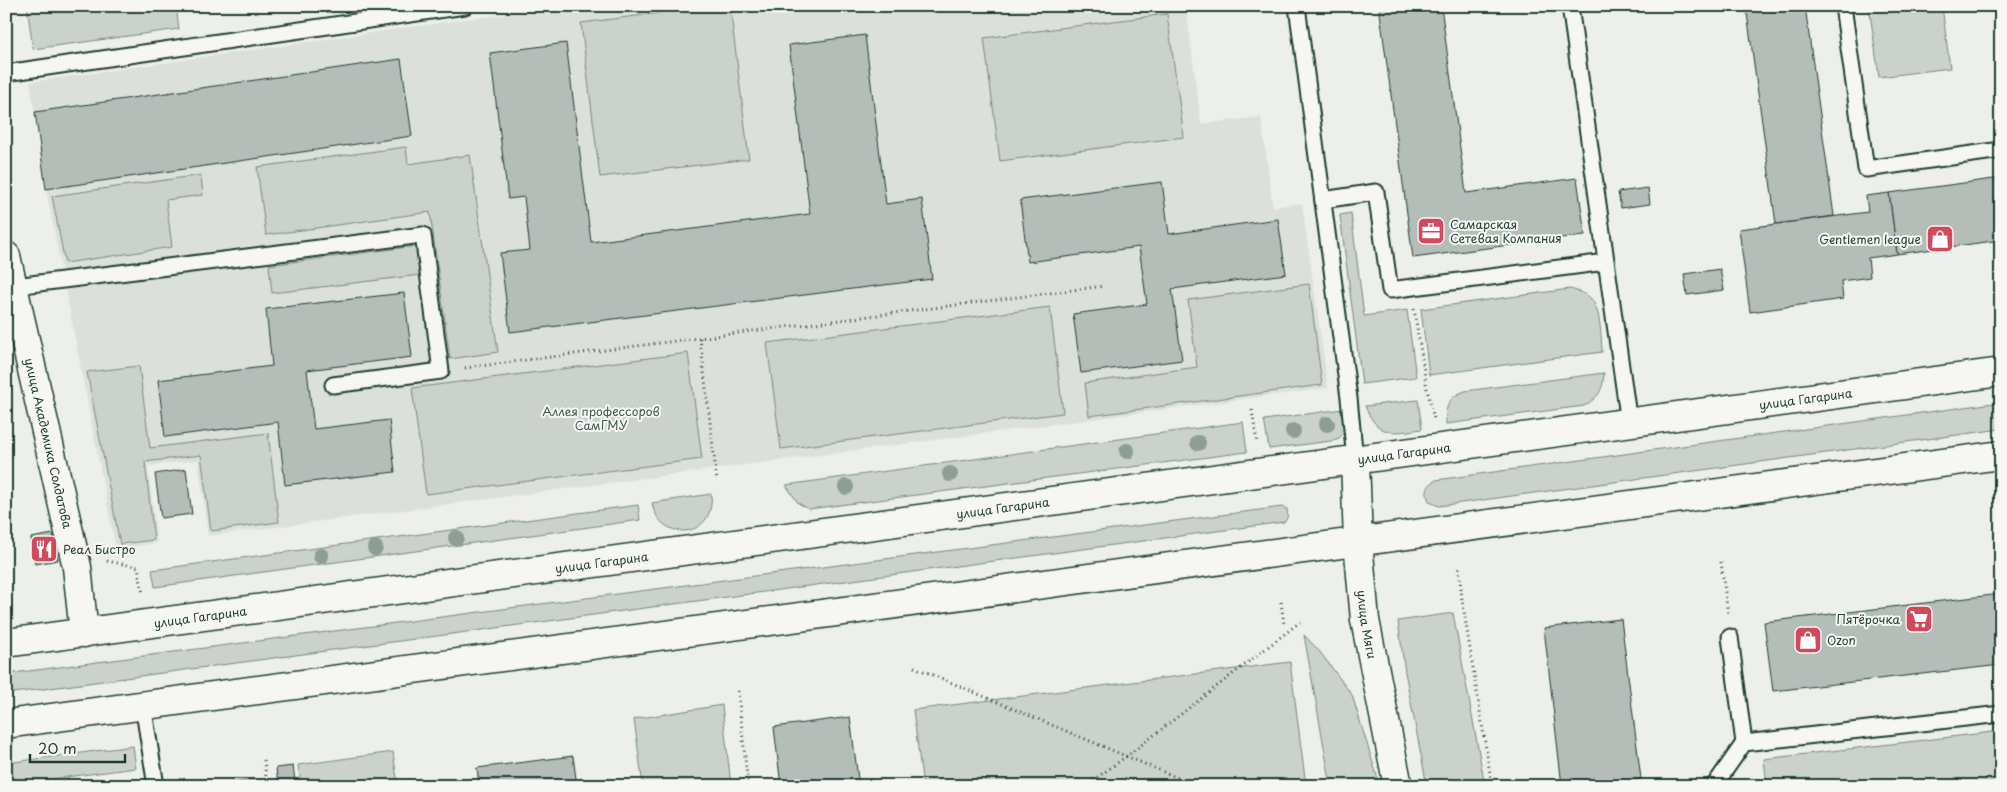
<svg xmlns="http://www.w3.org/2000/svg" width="2007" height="792" font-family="'Playpen Sans',sans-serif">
<rect width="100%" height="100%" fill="#edefea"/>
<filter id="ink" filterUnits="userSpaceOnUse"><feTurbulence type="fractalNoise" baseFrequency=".02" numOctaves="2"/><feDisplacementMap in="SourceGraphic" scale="10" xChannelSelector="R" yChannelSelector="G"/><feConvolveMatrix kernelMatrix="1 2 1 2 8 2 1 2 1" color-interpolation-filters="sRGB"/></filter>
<g filter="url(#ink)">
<polygon fill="#dce0db" points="566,6 1078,6 1079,9 1104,6 1186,6 1201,124 1261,117 1273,207 1302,203 1328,388 208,536 198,460 148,466 157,543 116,549 46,189 30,82 459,20"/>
<g fill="#cbd2cc" stroke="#758880">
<polygon points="27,6 176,6 179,29 33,49"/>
<polygon points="715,6 730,6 749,159 600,177 581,23"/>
<polygon points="1869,6 1942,6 1950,68 1879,77"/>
<polygon points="1167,14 1184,137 1000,161 984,38"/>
<polygon points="406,147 408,164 470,155 498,352 450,359 430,212 266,235 257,167"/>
<polygon points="201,175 203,195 166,200 172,247 65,263 52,196"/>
<polygon points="1351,213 1364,316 1407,310 1416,377 1362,384 1340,215"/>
<polygon points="416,246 420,275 272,293 269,265"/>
<polygon points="1309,284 1322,385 1089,416 1085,383 1197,367 1188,300"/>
<path d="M1570,289c6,2 13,3 18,7 13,9 13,41 14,56l-173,23 -8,-66z"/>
<polygon points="1050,307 1063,413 781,449 767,343"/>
<polygon points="688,353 702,459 426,494 412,388"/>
<polygon points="139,366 150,448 268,433 279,522 211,531 201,455 145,462 154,540 120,544 87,372"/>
<path d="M1604,373c-1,17 -5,24 -20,33l-138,18c-1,-17 2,-27 19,-33z"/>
<path d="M1418,400l4,29c-29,4 -44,9 -57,-23z"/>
<path d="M2001,402v27l-562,77 -9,-4c-6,-9 -3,-17 6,-22z"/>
<polygon points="1343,409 1344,433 1339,438 1331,441 1269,449 1264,420"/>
<polygon points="1243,422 1247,452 809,509 798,503 786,485"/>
<path d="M711,494c5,46 -52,49 -59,9z"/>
<polygon points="638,505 640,520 155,587 152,570"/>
<path d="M1282,507l5,2c1,6 1,9 -3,13l-1278,172v-20z"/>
<polygon points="1453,613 1485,786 1427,786 1405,672 1398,621"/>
<polygon points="1304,635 1320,652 1352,695 1380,786 1331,786"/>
<polygon points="1290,662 1306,786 923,786 913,710"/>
<polygon points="722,705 731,786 643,786 634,719"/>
<polygon points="2001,731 2001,786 1767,786 1764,759"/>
<polygon points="133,746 136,768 6,785 6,763"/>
<polygon points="393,752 398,786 286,786 301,784 298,765"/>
</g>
<g fill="#b4bdb8" stroke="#1f3d34">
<polygon points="1379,6 1441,6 1466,193 1577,178 1585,235 1413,258"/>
<polygon points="1746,6 1805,6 1834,216 1776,224"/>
<polygon points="865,35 886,204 922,199 932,279 510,332 500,253 530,250 524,197 508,199 490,53 566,43 591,242 810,214 789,45"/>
<polygon points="401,59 412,136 46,189 35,112"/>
<polygon points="2001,178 2001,240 1897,254 1889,193"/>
<polygon points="1162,182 1169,234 1278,219 1286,274 1172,289 1182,360 1081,373 1073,314 1147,304 1139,247 1028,262 1020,200"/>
<polygon points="1648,188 1650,204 1621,208 1618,192"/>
<polygon points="1889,193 1897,254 1868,258 1870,277 1841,281 1843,299 1750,312 1739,229 1868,212 1866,196"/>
<polygon points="1720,269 1724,290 1687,295 1684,274"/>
<polygon points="404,293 412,357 307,370 314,429 389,420 395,472 285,485 278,422 165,437 158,380 272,366 266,309"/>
<polygon points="186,469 192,514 161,518 155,474"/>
<polygon points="53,534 58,560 35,564 31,538"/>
<polygon points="2001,594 2001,665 1773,691 1764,622"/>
<polygon points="1621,619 1641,779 1586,786 1562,786 1544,628"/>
<polygon points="850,717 859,786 781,786 774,727"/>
<polygon points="573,756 577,786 479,786 477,768"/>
<polygon points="293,766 295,781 278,783 276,768"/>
<polygon points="254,780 254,786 204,786"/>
</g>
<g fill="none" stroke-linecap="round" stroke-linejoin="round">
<g stroke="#1f3d34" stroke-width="19">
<g id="service">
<polyline points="1297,6 1349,398 1355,460"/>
<polyline points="1570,6 1629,423"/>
<polyline points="1843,6 1866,169 2001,150"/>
<polyline points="6,73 465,6"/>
<polyline points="1323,200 1376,192 1390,290 1606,262"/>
<polyline points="7,287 423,235 441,371 333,385"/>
<polyline points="1730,637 1744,743"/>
<polyline points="143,705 156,786"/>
<polyline points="1714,786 1744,743 2001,714"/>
</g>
</g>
<g stroke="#1f3d34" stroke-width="31">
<g id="minor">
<path id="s1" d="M6,256l71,311 7,66"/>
<path id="s2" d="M1355,460l3,82 7,78 33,166"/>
</g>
</g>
<g stroke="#1f3d34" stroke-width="31">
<g id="primary">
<path id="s3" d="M6,643l1995,-271"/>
<polyline points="6,724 2001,455"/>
</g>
</g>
<g stroke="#1f3d34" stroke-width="3" stroke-dasharray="1 4" stroke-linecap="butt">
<polyline points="1414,309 1427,389 1434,419"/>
<polyline points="700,338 717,481"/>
<polyline points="465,368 1104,286"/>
<polyline points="1252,410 1257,442"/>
<polyline points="107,561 138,567 143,594"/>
<polyline points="1721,562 1728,614"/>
<polyline points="1459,568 1462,599 1492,786"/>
<polyline points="1281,602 1284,624"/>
<polyline points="914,667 1197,786"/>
<polyline points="738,691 748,786"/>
<polyline points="264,760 267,786"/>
<polyline points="1085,786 1127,756 1300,622"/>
</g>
<use href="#service" stroke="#f6f6f2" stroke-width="15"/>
<use href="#minor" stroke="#f6f6f2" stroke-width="28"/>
<use href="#primary" stroke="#f6f6f2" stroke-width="28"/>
</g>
<g fill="#8e9e96">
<circle cx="1327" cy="424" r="8"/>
<circle cx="1293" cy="431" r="8"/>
<circle cx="1198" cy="443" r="8"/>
<circle cx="1127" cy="451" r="8"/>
<circle cx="950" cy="474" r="8"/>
<circle cx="846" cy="487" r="8"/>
<circle cx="456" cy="538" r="8"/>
<circle cx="375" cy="548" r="8"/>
<circle cx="321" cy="556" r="8"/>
</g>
</g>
<defs>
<g id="office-square" transform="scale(1.4375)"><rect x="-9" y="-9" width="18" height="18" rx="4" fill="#d1495b" stroke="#f6f6f2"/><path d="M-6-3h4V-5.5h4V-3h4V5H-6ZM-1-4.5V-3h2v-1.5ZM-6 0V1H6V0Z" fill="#fff"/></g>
<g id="shop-square" transform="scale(1.4375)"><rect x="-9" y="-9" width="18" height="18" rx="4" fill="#d1495b" stroke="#f6f6f2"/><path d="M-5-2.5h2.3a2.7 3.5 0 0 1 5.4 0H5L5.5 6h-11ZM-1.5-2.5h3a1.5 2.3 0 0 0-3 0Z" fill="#fff"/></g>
<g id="restaurant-square" transform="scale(1.4375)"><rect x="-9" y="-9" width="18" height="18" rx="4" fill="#d1495b" stroke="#f6f6f2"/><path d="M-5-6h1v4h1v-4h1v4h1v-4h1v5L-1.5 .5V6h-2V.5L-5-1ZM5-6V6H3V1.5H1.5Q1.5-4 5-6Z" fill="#fff"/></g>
<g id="supermarket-square" transform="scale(1.4375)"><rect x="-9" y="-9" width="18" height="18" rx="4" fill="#d1495b" stroke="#f6f6f2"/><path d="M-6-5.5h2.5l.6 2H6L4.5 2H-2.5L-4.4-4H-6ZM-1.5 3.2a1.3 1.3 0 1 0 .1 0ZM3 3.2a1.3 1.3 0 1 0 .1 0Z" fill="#fff"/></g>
</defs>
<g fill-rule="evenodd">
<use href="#office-square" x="1431" y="231"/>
<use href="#shop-square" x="1940" y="239"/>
<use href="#restaurant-square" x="44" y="549"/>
<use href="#supermarket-square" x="1919" y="619"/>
<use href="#shop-square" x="1808" y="640"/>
</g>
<g text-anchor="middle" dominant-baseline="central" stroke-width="4" stroke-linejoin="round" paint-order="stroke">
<g font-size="12" fill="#1f3d34" stroke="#f6f6f2" text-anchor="start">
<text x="1450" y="224">Самарская<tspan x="1450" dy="14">Сетевая Компания</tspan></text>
<text x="1921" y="239" text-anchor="end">Gentlemen league</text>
<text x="63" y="549">Реал Бистро</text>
<text x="1900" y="619" text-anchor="end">Пятёрочка</text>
<text x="1827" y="640">Ozon</text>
</g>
<g font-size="12" fill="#1f3d34" stroke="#f6f6f2">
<text stroke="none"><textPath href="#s3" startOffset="1816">улица Гагарина</textPath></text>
<text stroke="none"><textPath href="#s1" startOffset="192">улица Академика Солдатова</textPath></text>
<text stroke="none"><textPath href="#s3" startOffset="1411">улица Гагарина</textPath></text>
<text stroke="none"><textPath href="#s3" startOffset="1006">улица Гагарина</textPath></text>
<text stroke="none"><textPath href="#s3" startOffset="601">улица Гагарина</textPath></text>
<text stroke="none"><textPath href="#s3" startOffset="196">улица Гагарина</textPath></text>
<text stroke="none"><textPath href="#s2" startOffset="165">улица Мяги</textPath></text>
</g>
<g font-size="12" fill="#415b52" stroke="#f6f6f2">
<text x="601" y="411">Аллея профессоров<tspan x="601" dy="14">СамГМУ</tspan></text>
</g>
</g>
<rect width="2007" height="792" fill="none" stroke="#f6f6f2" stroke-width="25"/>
<rect x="12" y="12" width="1982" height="767" fill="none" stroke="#1f3d34" stroke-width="2" filter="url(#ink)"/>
<path d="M30 754v8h95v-8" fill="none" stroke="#1f3d34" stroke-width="2.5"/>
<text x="38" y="754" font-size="15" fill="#1f3d34" stroke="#f6f6f2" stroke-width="4" paint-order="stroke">20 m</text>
</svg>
